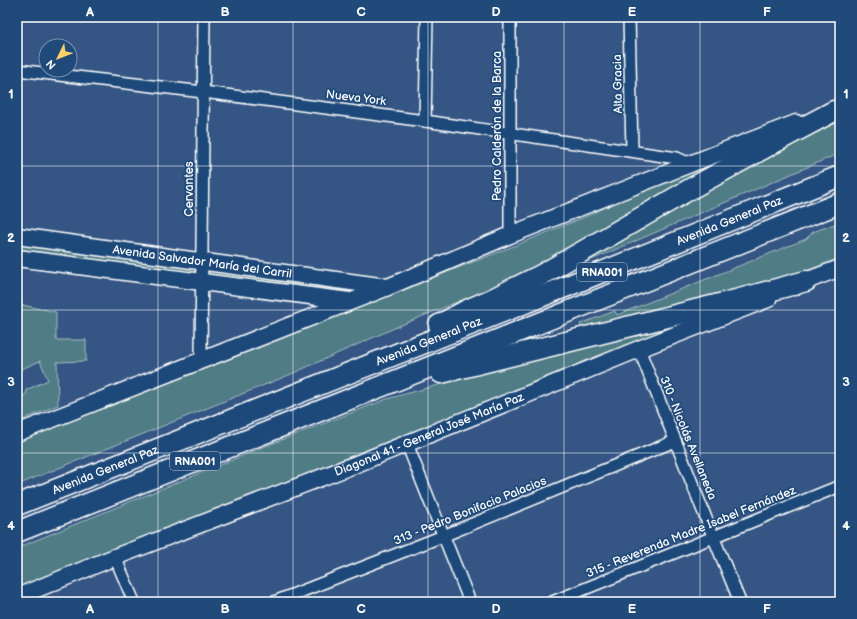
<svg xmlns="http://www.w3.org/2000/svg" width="857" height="619" font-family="'Balsamiq Sans',sans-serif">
<rect width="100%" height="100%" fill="#355684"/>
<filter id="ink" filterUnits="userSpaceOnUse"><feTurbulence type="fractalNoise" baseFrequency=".025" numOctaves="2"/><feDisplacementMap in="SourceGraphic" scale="8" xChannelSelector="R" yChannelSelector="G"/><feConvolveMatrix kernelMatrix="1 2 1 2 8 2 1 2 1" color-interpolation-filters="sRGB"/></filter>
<g filter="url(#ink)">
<g fill="#4f7c85" stroke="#a7bec2">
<polygon points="835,124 840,125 840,153 589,261 587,255 799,136 829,125"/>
<polygon points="737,152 553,258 498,285 399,326 289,375 17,485 17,440 509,248 587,216 623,199"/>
<polygon points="840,222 840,258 773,283 582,329 580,324 615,311 617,315 806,239 813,232"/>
<polygon points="17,236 388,287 351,302 17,258"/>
<polygon points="17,304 56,312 56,340 86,340 86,361 57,362 58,405 17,422 17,399 27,394 26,390 48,380 40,361 17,371"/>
<polygon points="674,320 677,326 17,589 17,548 271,444 387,399"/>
</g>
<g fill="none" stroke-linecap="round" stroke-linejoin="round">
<g stroke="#fff" stroke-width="14">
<g id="street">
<polyline points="629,17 632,151"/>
<polyline points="17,70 203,92 425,121 677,158 690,164"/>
<polyline points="425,121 427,17"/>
<polyline points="510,235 510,17"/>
<polyline points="639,349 713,536 740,602"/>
<polyline points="201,361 204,17"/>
<polyline points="407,444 470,602"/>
<polyline points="115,557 134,602"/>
<polyline points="274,602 443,536 675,441"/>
<polyline points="552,602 840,486"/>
</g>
</g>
<g stroke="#fff" stroke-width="19">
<g id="secondary">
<path id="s1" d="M17,236l370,51"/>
<polyline points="17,258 349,301"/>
<polyline points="795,287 806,281 840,268"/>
<polyline points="17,433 388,287 510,235 690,164 796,123"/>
<path id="s2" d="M17,597l98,-40 239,-92 285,-116 129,-50"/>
</g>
</g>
<g stroke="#fff" stroke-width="23">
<g id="highway">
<polyline points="439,325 465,311 490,300 541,275 585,250 692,188 770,145 834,111"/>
<polyline points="441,373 736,300 806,281"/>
<path id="s3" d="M17,505l548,-218 275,-111"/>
<polyline points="17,532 840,203"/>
</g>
</g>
<use href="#street" stroke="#1f4a7a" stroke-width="11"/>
<use href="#secondary" stroke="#1f4a7a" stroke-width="16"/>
<use href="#highway" stroke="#1f4a7a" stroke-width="20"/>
</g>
</g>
<path fill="none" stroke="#fff" stroke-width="1" stroke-opacity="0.55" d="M158,17v585M293,17v585M428,17v585M564,17v585M700,17v585M17,166h823M17,310h823M17,453h823"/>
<g text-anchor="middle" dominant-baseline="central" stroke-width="3.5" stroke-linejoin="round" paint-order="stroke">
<g fill="#1f4a7a" stroke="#bcc9d7" stroke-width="1">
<rect x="577" y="263" width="50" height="18" rx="3"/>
<rect x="170" y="452" width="50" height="18" rx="3"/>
</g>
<g font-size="11" font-weight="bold" fill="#fff">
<text x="602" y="272">RNA001</text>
<text x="195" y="461">RNA001</text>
</g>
<g font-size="12" fill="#fff" stroke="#1f4a7a">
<text transform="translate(618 84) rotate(-91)">Alta Gracia</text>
<text transform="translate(356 98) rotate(7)">Nueva York</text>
<text transform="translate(497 126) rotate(-90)">Pedro Calderón de la Barca</text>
<text transform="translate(189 189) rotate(-90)">Cervantes</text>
<text stroke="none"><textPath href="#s3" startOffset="767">Avenida General Paz</textPath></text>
<text stroke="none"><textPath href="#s1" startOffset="187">Avenida Salvador María del Carril</textPath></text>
<text stroke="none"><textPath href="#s3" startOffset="443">Avenida General Paz</textPath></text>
<text stroke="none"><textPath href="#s2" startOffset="443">Diagonal 41 - General José María Paz</textPath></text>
<text transform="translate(688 438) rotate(68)">310 - Nicolás Avellaneda</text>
<text stroke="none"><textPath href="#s3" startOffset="95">Avenida General Paz</textPath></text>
<text transform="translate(470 511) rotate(-22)">313 - Pedro Bonifacio Palacios</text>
<text transform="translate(691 532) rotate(-22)">315 - Reverenda Madre Isabel Fernández</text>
</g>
</g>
<rect width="857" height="619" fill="none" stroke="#1f4a7a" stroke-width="44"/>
<g transform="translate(58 58) rotate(227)"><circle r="19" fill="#1f4a7a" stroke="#7992af"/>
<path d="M0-3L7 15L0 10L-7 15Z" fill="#ffd166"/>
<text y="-6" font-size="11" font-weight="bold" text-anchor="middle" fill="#ffffff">N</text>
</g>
<rect x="22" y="22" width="813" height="575" fill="none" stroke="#fff" stroke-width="1.5"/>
<g font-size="13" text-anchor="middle" font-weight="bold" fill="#fff">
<text x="90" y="16">A</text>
<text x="225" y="16">B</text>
<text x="361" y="16">C</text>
<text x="496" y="16">D</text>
<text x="632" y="16">E</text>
<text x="767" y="16">F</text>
<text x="11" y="98">1</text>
<text x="846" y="98">1</text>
<text x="11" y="242">2</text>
<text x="846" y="242">2</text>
<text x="11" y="386">3</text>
<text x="846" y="386">3</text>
<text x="11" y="530">4</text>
<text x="846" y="530">4</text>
<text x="90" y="613">A</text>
<text x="225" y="613">B</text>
<text x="361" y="613">C</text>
<text x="496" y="613">D</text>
<text x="632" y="613">E</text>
<text x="767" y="613">F</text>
</g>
</svg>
